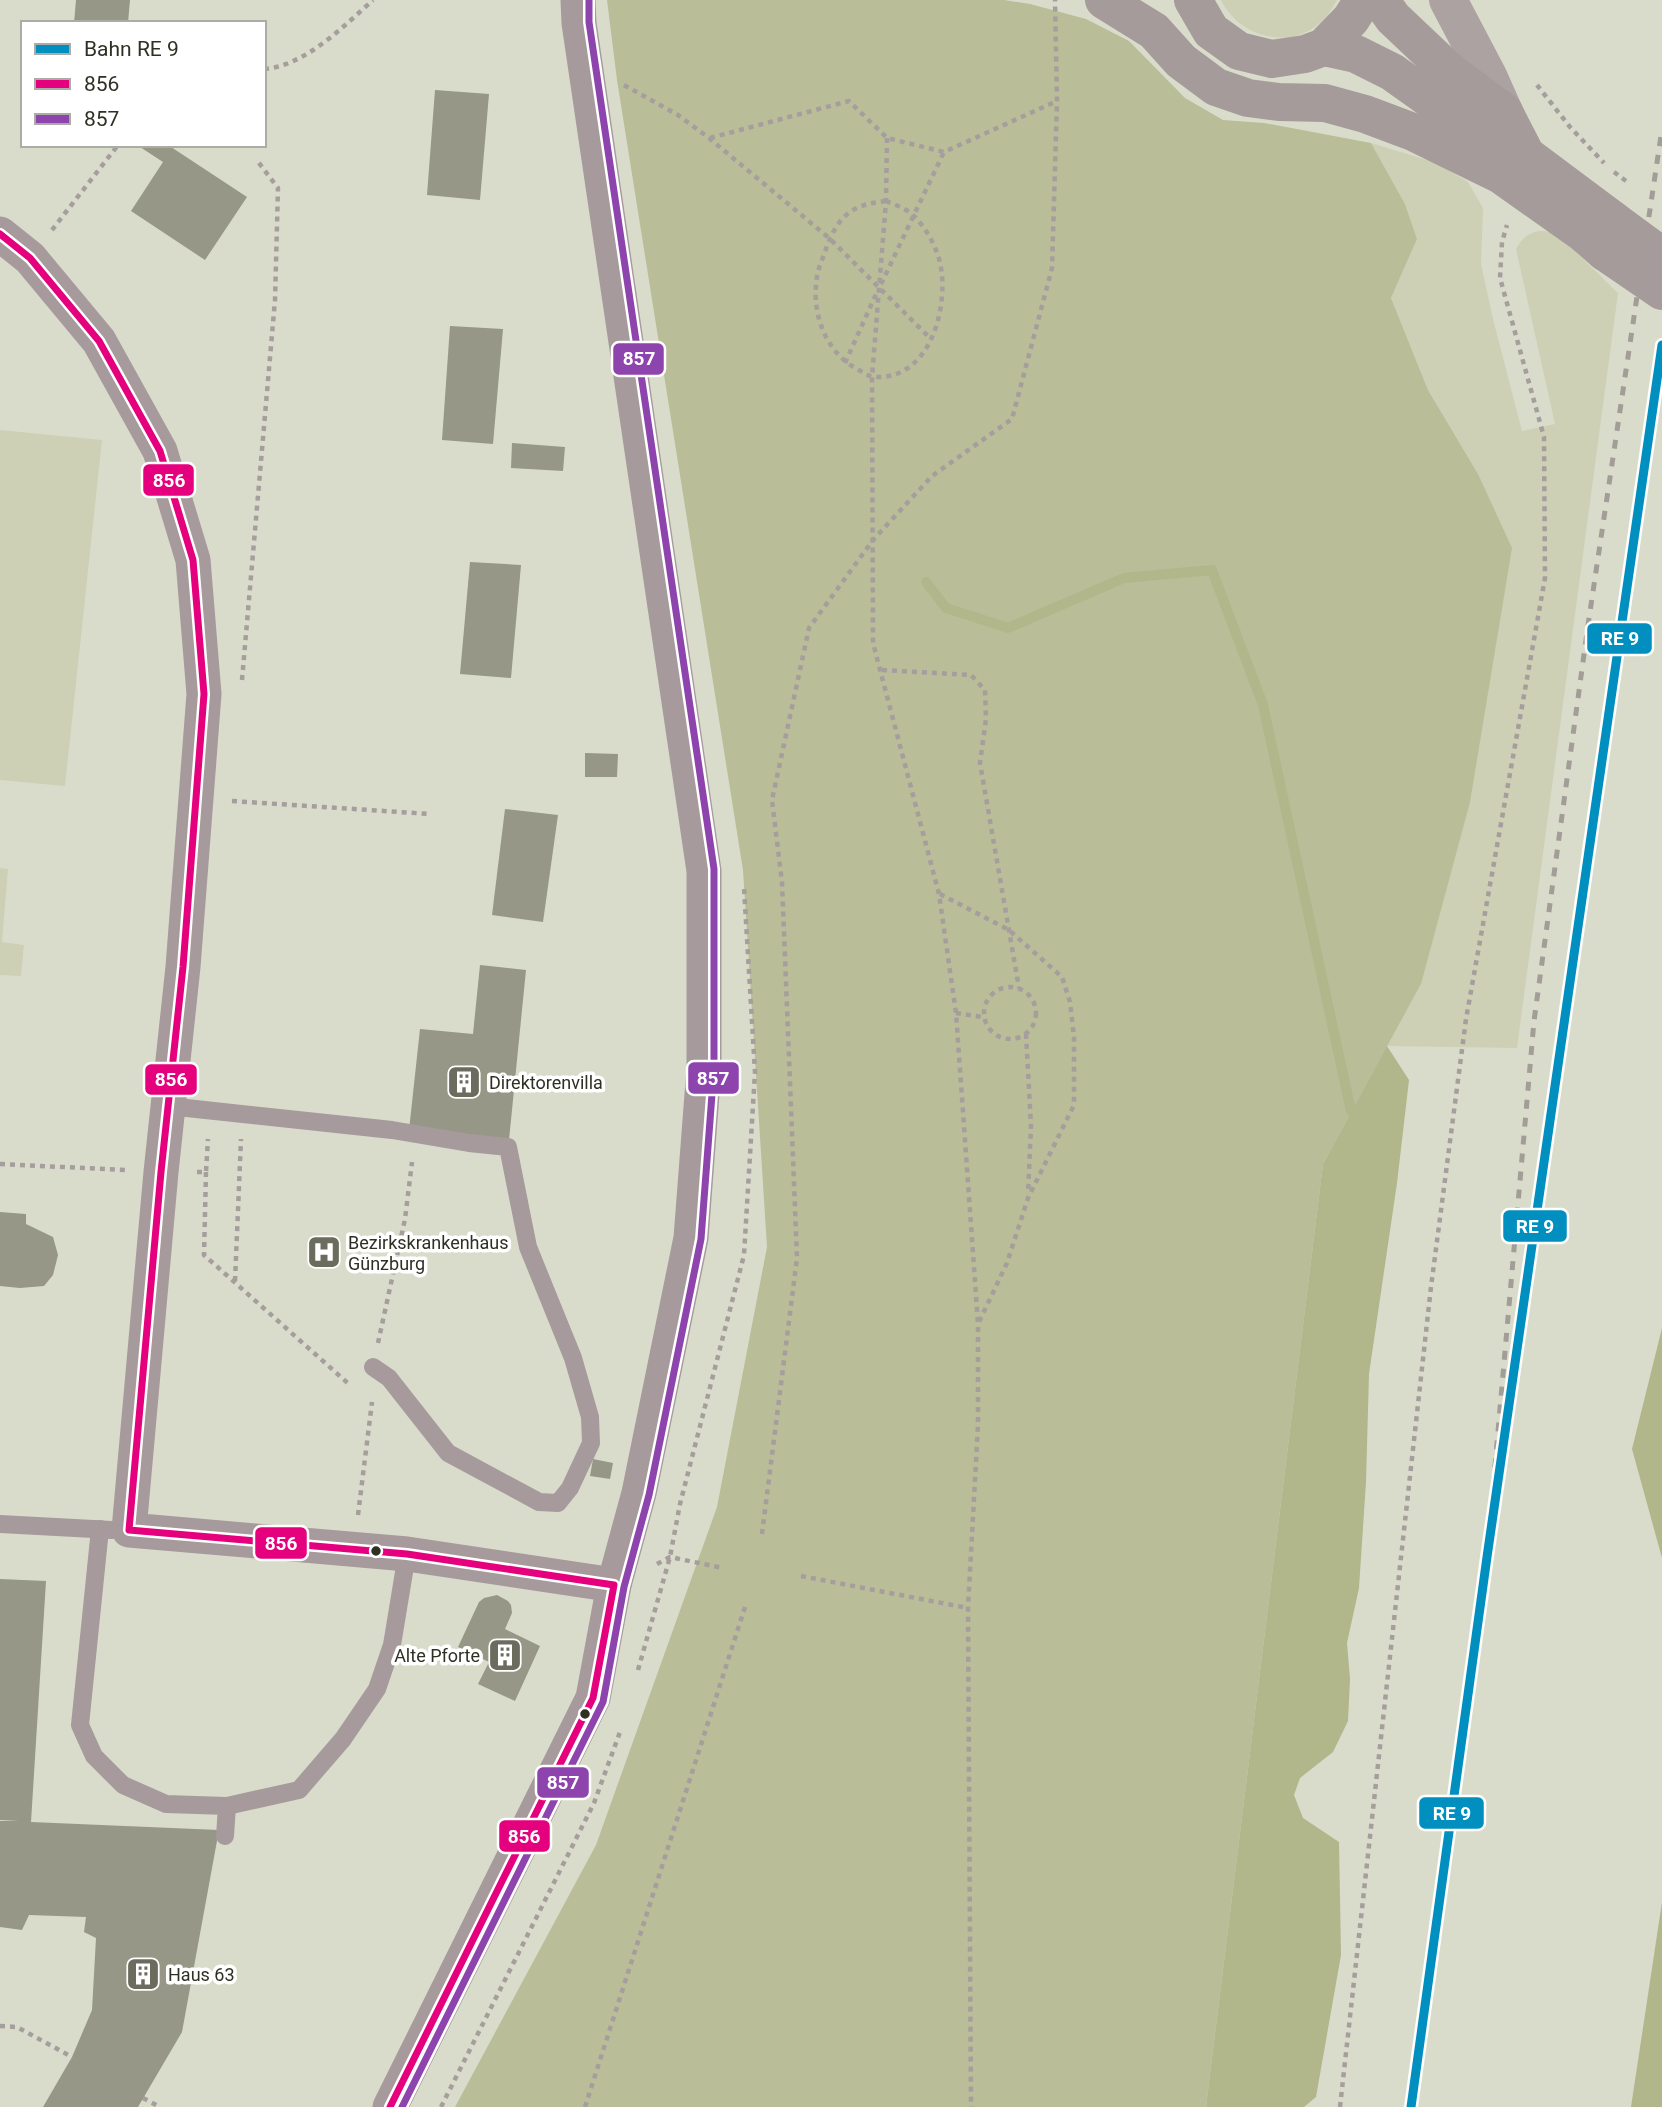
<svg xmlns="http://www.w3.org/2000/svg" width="1662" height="2107" font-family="Roboto,sans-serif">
<rect width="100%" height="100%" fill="#dadccb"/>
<g fill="#cdd0b4">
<path d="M1221,0h116c-4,6 -7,13 -12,18 -31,34 -85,21 -104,-18z"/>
<path d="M1371,143l66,20 31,19 15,26 -2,56 12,55 29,112 33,-7 -39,-175c7,-14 20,-22 36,-16 12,5 54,49 66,60l-101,755 -130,-2 34,-62 57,-510 -50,-84 -37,-92 26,-59 -12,-35z"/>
<polygon points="0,430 102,440 65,786 0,780"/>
<polygon points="0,868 8,869 2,942 24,945 21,976 0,975"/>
</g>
<polygon fill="#b9bd98" points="607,0 1004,0 1030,4 1086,19 1129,41 1185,98 1223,120 1264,123 1371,143 1405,204 1417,239 1391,298 1428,390 1478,474 1512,548 1470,802 1421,984 1323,1164 1206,2107 455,2107 596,1845 717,1507 767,1247 743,870 617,80"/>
<g fill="#b1b68b">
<polygon points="1387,1046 1409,1080 1397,1183 1369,1374 1366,1482 1359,1588 1347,1643 1350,1679 1348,1721 1333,1752 1300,1778 1294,1795 1303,1818 1339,1842 1341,1955 1316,2097 1304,2107 1206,2107 1323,1164"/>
<polygon points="1662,1328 1662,1558 1632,1449"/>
<polygon points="1662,1902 1662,2107 1631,2107"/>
</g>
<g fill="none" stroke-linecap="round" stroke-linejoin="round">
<polyline stroke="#b1b68b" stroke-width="10" points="926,582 946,608 1008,628 1124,578 1212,570 1263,705 1351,1111"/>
</g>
<g fill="#969786">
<polygon points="76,0 130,0 128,23 74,23"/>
<polygon points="435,90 489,94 480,200 427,195"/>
<polygon points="137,145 168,145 247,197 205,260 131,211 163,162"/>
<polygon points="450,326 503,329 493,444 442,440"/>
<polygon points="512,443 565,447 563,471 511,468"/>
<polygon points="470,562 521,565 511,678 460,674"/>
<polygon points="585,753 618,754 617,777 585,777"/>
<polygon points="505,809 558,815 543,922 492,915"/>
<polygon points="480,965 526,970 509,1140 409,1130 420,1029 473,1034"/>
<polygon points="0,1212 26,1214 26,1224 53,1237 58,1255 53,1275 44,1286 20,1288 0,1286"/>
<polygon points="593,1459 613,1463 610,1479 590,1476"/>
<polygon points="0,1579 46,1581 31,1822 219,1830 182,2032 138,2107 43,2107 72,2057 92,2010 96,1938 84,1932 86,1917 29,1915 22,1930 0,1927 0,1821 19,1821 0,1820"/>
<polygon points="497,1595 508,1601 511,1605 512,1613 505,1629 540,1646 515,1701 478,1684 489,1662 458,1647 479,1602 484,1598"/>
</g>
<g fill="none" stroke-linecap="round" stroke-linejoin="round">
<g stroke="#a59e9c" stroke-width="4.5" stroke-dasharray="5 5" stroke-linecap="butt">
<path d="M264,69c41,-3 80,-43 109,-69"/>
<polyline points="624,85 678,115 709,138 829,238 931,339"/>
<polyline points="1537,85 1570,127 1604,163"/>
<polyline points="710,138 849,101 887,138 944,152 1057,101"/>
<polyline points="887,138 886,201 872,377 873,643 939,894 956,1013 978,1324 978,1425 968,1608 971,2107"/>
<path d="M886,201c9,4 20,7 28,15 13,13 24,33 27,52 7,43 -12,111 -65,109 -7,0 -13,-5 -19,-8 -32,-17 -46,-57 -40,-92 1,-8 5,-17 8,-25 5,-15 12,-31 25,-40 11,-8 23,-9 36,-11z"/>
<polyline points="52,230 118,145"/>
<polyline points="881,284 944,152"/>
<polyline points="845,363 877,292"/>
<polyline points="882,670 971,675 985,690 986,719 980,763 1019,988"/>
<polyline points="242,680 275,300 278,188 256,159"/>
<polyline points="232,801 430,814"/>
<polyline points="940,894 1009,930 1062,977 1070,1002 1074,1037 1074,1105 1028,1198 1007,1263 979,1322"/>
<circle cx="1010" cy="1013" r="26"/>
<polyline points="956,1013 983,1017"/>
<polyline points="1026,1034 1031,1126 1028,1194"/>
<polyline points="0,1164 125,1170"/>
<polyline points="197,1172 206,1172 208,1139"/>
<polyline points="206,1172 204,1255 351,1386"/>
<polyline points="235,1281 241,1139"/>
<polyline points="378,1343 405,1219 412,1162"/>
<polyline points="358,1515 372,1402"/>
<polyline points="762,1534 797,1258 782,882 772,800 809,628 873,540 932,476 1012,419 1052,268 1057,101 1055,0"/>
<polyline points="657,1564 670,1557 723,1568"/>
<polyline points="801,1576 968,1608"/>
<polyline points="638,1670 670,1557 680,1504 744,1255 755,1072 744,888"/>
<polyline points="0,2026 17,2027 72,2057"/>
<polyline points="143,2098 158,2106"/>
<polyline points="441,2107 594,1803 620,1732"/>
<polyline points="585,2107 745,1607"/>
<polyline points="1340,2107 1431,1287 1466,1019 1545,578 1544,437 1500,278 1502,242 1507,225"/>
</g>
<g stroke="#a69a9d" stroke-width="18">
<polyline points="168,1106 392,1130 469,1143 508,1147 528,1247 573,1358 590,1417 591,1443 570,1488 558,1503 539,1502 448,1453 389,1378 373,1367"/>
<polyline points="0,1524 112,1530"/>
<polyline points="100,1529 80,1725 94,1756 123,1785 166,1804 227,1806 225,1836"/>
<polyline points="227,1806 299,1790 343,1739 377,1689 392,1645 407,1554"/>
</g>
<g stroke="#a69a9d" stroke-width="35">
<polyline points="0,234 30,258 99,341 160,451 193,560 204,694 183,967 161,1172 129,1530 407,1554 614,1585"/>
<polyline points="390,2107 593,1698 614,1585 639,1493 691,1238 704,1068 704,871 579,23 578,0"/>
</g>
<polyline stroke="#aca2a1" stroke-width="38" points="1448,0 1488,76 1504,112"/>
<g stroke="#a59b9b" stroke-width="38">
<polyline points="1104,0 1154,31 1181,61 1216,87 1248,98 1279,102 1325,103 1365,114 1413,132 1501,175 1583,233 1605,252"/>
<polyline points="1193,0 1211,31 1239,51 1272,59 1305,54 1324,47 1351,19 1363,0"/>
<polyline points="1380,0 1393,18 1449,71 1504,112 1526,155"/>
<polyline points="1324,47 1356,54 1392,72 1458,119 1526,155 1613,220"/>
</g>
<polyline stroke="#a39d98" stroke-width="5" stroke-dasharray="9 9" stroke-linecap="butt" points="1487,1557 1534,1021 1588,625 1662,129"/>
<polyline stroke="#a59e9c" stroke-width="4.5" stroke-dasharray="5 5" stroke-linecap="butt" points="1614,172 1630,184"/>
<g stroke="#a59b9b" stroke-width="38">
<polyline points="1613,220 1662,256"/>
<polyline points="1605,252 1662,291"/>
</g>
<g stroke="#fff" stroke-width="12">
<polyline id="bus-1" points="0,234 30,258 99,341 160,451 193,560 204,694 183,967 161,1172 129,1530 407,1554 614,1585 593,1698 390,2107"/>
</g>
<g stroke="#fff" stroke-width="12">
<polyline id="bus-2" points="402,2107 603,1702 624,1587 649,1495 701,1239 714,1068 714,869 589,22 589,0"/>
</g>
<use href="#bus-1" stroke="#e5007d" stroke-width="7"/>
<use href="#bus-2" stroke="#8e44ad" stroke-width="7"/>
<g stroke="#fff" stroke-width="14">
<polyline id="rail-1" points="1411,2107 1487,1557 1662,345"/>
</g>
<use href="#rail-1" stroke="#008fbf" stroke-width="9"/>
</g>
<defs>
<g id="building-square" transform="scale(1.75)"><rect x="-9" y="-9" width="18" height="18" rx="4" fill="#6b6c5e" stroke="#fff"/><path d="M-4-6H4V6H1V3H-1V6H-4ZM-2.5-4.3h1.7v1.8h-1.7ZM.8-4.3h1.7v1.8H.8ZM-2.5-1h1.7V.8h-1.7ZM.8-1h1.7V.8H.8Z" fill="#fff"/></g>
<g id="hospital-square" transform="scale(1.75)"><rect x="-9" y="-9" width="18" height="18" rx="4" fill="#6b6c5e" stroke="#fff"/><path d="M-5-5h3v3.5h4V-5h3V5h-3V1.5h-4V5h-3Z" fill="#fff"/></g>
</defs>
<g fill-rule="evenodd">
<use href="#building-square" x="464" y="1082"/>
<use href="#hospital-square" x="324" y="1252"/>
<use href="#building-square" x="505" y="1655"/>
<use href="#building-square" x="143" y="1974"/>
</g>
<g fill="#2f3024" stroke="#fff" stroke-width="2.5">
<circle cx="376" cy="1551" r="6"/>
<circle cx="585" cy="1714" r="6"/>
</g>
<g text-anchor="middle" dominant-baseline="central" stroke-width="7" stroke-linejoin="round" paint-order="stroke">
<g font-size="18" fill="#2f3024" stroke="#fff" text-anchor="start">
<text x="489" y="1082">Direktorenvilla</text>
<text x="348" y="1242">Bezirkskrankenhaus<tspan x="348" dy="21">Günzburg</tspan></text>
<text x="480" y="1655" text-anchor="end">Alte Pforte</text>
<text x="168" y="1974">Haus 63</text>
</g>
</g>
<g stroke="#fff" stroke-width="2.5">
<rect x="612" y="342" width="53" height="34" rx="7" fill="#8e44ad"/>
<rect x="142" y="463" width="53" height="34" rx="7" fill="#e5007d"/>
<rect x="1586" y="622" width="67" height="33" rx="7" fill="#008fbf"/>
<rect x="687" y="1061" width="53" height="34" rx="7" fill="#8e44ad"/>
<rect x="144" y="1063" width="54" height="33" rx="7" fill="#e5007d"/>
<rect x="1502" y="1209" width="66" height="34" rx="7" fill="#008fbf"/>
<rect x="254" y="1526" width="54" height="34" rx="7" fill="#e5007d"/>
<rect x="536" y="1766" width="54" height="33" rx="7" fill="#8e44ad"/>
<rect x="1418" y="1796" width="67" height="34" rx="7" fill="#008fbf"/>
<rect x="498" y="1819" width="53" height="34" rx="7" fill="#e5007d"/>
</g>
<g font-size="19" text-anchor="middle" font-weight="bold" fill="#fff">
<text x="639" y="365">857</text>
<text x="169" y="487">856</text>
<text x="1620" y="645">RE 9</text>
<text x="713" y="1085">857</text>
<text x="171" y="1086">856</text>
<text x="1535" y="1233">RE 9</text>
<text x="281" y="1550">856</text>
<text x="563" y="1789">857</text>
<text x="1452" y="1820">RE 9</text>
<text x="524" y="1843">856</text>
</g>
<rect x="21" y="21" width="245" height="126" fill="#ffffff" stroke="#acaca7" stroke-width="2"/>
<rect x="35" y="44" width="35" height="10" fill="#008fbf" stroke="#acaca7" stroke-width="2"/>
<text x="84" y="56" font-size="21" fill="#2f3024">Bahn RE 9</text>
<rect x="35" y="79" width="35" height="10" fill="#e5007d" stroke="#acaca7" stroke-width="2"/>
<text x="84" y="91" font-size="21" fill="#2f3024">856</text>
<rect x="35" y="114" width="35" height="10" fill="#8e44ad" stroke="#acaca7" stroke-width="2"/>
<text x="84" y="126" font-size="21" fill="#2f3024">857</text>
</svg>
